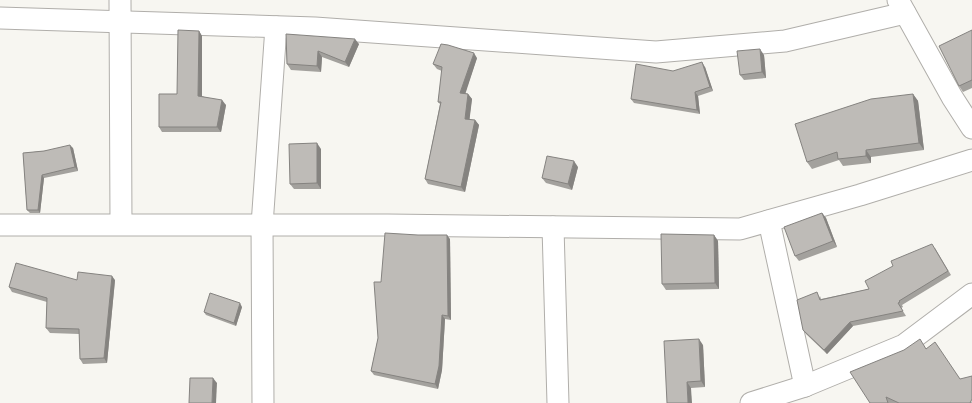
<svg xmlns="http://www.w3.org/2000/svg" width="972" height="403" font-family="Bitter,serif">
<rect width="100%" height="100%" fill="#f7f6f1"/>
<g fill="none" stroke-linecap="round" stroke-linejoin="round">
<g stroke="#b0aeaa" stroke-width="23">
<g id="street">
<polyline points="120,0 121,224"/>
<polyline points="898,0 952,97 972,128"/>
<polyline points="0,18 315,28 656,52 785,41 905,13"/>
<polyline points="769,221 805,386"/>
<polyline points="0,225 388,225 740,229 860,195 972,160"/>
<polyline points="553,227 558,403"/>
<polyline points="263,403 262,225 276,27"/>
<polyline points="751,403 805,386 904,345 972,294"/>
</g>
</g>
<use href="#street" stroke="#fff" stroke-width="21"/>
</g>
<g fill="#a3a19d">
<polygon points="972,30 972,88 963,92 959,86"/>
<polygon points="199,31 202,36 202,96 226,105 221,132 162,132 159,127 177,94"/>
<polygon points="286,34 359,44 349,67 322,57 321,72 291,70 287,64"/>
<polygon points="764,55 766,78 744,80 740,75"/>
<polygon points="477,58 465,93 468,94 472,99 469,120 475,120 479,125 465,192 428,184 425,179 440,104 438,102 442,71 437,69 433,64"/>
<polygon points="705,67 713,91 698,96 700,114 634,103 631,99 673,71"/>
<polygon points="913,94 918,101 924,150 871,157 871,163 843,166 839,160 812,169 807,162"/>
<polygon points="73,148 78,171 44,178 40,213 30,213 27,210 23,153"/>
<polygon points="321,149 321,189 294,189 290,184"/>
<polygon points="578,167 572,190 546,183 542,178"/>
<polygon points="822,213 826,218 837,247 799,261 795,256"/>
<polygon points="714,235 718,241 719,289 666,290 662,284"/>
<polygon points="450,239 451,320 445,319 442,370 438,389 374,375 371,371 378,338"/>
<polygon points="935,248 951,275 902,305 903,307 901,308 906,316 853,326 827,354 806,334 803,330 820,296 821,299 869,289"/>
<polygon points="77,280 115,280 107,363 83,364 80,359 79,334 50,333 46,328 47,302 12,292 9,287"/>
<polygon points="242,307 236,326 206,315 204,312"/>
<polygon points="703,345 705,387 691,388 667,403"/>
<polygon points="926,348 960,379 972,403 870,403"/>
</g>
<g fill="#858380">
<polygon points="199,31 202,36 202,101 198,96"/>
<polygon points="355,39 359,44 349,67 345,62"/>
<polygon points="760,49 764,55 766,78 762,72"/>
<polygon points="318,51 322,57 321,72 317,66"/>
<polygon points="474,53 477,58 464,98 460,93"/>
<polygon points="702,62 705,67 713,91 710,87"/>
<polygon points="695,92 698,96 700,114 697,110"/>
<polygon points="468,94 472,99 469,124 465,119"/>
<polygon points="913,94 918,101 924,150 919,143"/>
<polygon points="222,100 226,105 221,132 217,127"/>
<polygon points="475,120 479,125 465,192 461,187"/>
<polygon points="317,143 321,149 321,189 317,183"/>
<polygon points="70,145 73,148 78,171 75,167"/>
<polygon points="866,150 871,157 871,163 866,156"/>
<polygon points="574,161 578,167 572,190 568,184"/>
<polygon points="42,175 44,178 40,213 38,210"/>
<polygon points="822,213 826,218 837,247 833,241"/>
<polygon points="447,235 450,239 451,320 448,316"/>
<polygon points="714,235 718,241 719,289 715,283"/>
<polygon points="112,276 115,280 107,363 104,358"/>
<polygon points="240,303 242,307 236,326 234,323"/>
<polygon points="442,315 445,319 442,370 438,389 435,384"/>
<polygon points="850,322 853,326 827,354 824,350"/>
<polygon points="699,339 703,345 705,387 701,381"/>
<polygon points="213,378 217,383 216,403 212,403"/>
<polygon points="687,382 691,388 692,403 688,403"/>
</g>
<g fill="#bebbb7" stroke="#858380">
<polygon points="178,30 199,31 198,96 222,100 217,127 159,127 159,94 177,94"/>
<polygon points="972,30 972,80 959,86 939,46"/>
<polygon points="286,34 355,39 345,62 318,51 317,66 287,64"/>
<polygon points="441,44 448,45 474,53 460,93 468,94 465,119 475,120 461,187 425,179 441,102 438,102 442,67 433,64"/>
<polygon points="760,49 762,72 740,75 737,51"/>
<polygon points="702,62 710,87 695,92 697,110 631,99 636,64 673,71"/>
<polygon points="913,94 919,143 866,150 866,156 838,159 837,152 807,162 795,124 871,99"/>
<polygon points="317,143 317,183 290,184 289,144"/>
<polygon points="70,145 75,167 42,175 38,210 27,210 23,153 44,151"/>
<polygon points="547,156 574,161 568,184 542,178"/>
<polygon points="822,213 833,241 795,256 784,227"/>
<polygon points="385,233 418,235 447,235 448,316 442,315 439,366 435,384 371,371 378,338 374,282 381,282"/>
<polygon points="661,234 714,235 715,283 662,284"/>
<polygon points="932,244 948,271 899,301 900,302 898,303 903,311 850,322 824,350 803,330 797,300 817,292 820,300 869,289 865,281 893,266 891,261"/>
<polygon points="16,263 77,280 78,272 112,276 104,358 80,359 79,329 46,328 47,298 9,287"/>
<polygon points="210,293 240,303 234,323 204,312"/>
<polygon points="699,339 701,381 687,382 688,403 667,403 664,341"/>
<polygon points="920,339 926,349 935,342 960,379 972,376 972,399 970,403 899,403 886,397 888,403 870,403 850,372 904,350"/>
<polygon points="190,378 213,378 212,403 189,403"/>
</g>
</svg>
